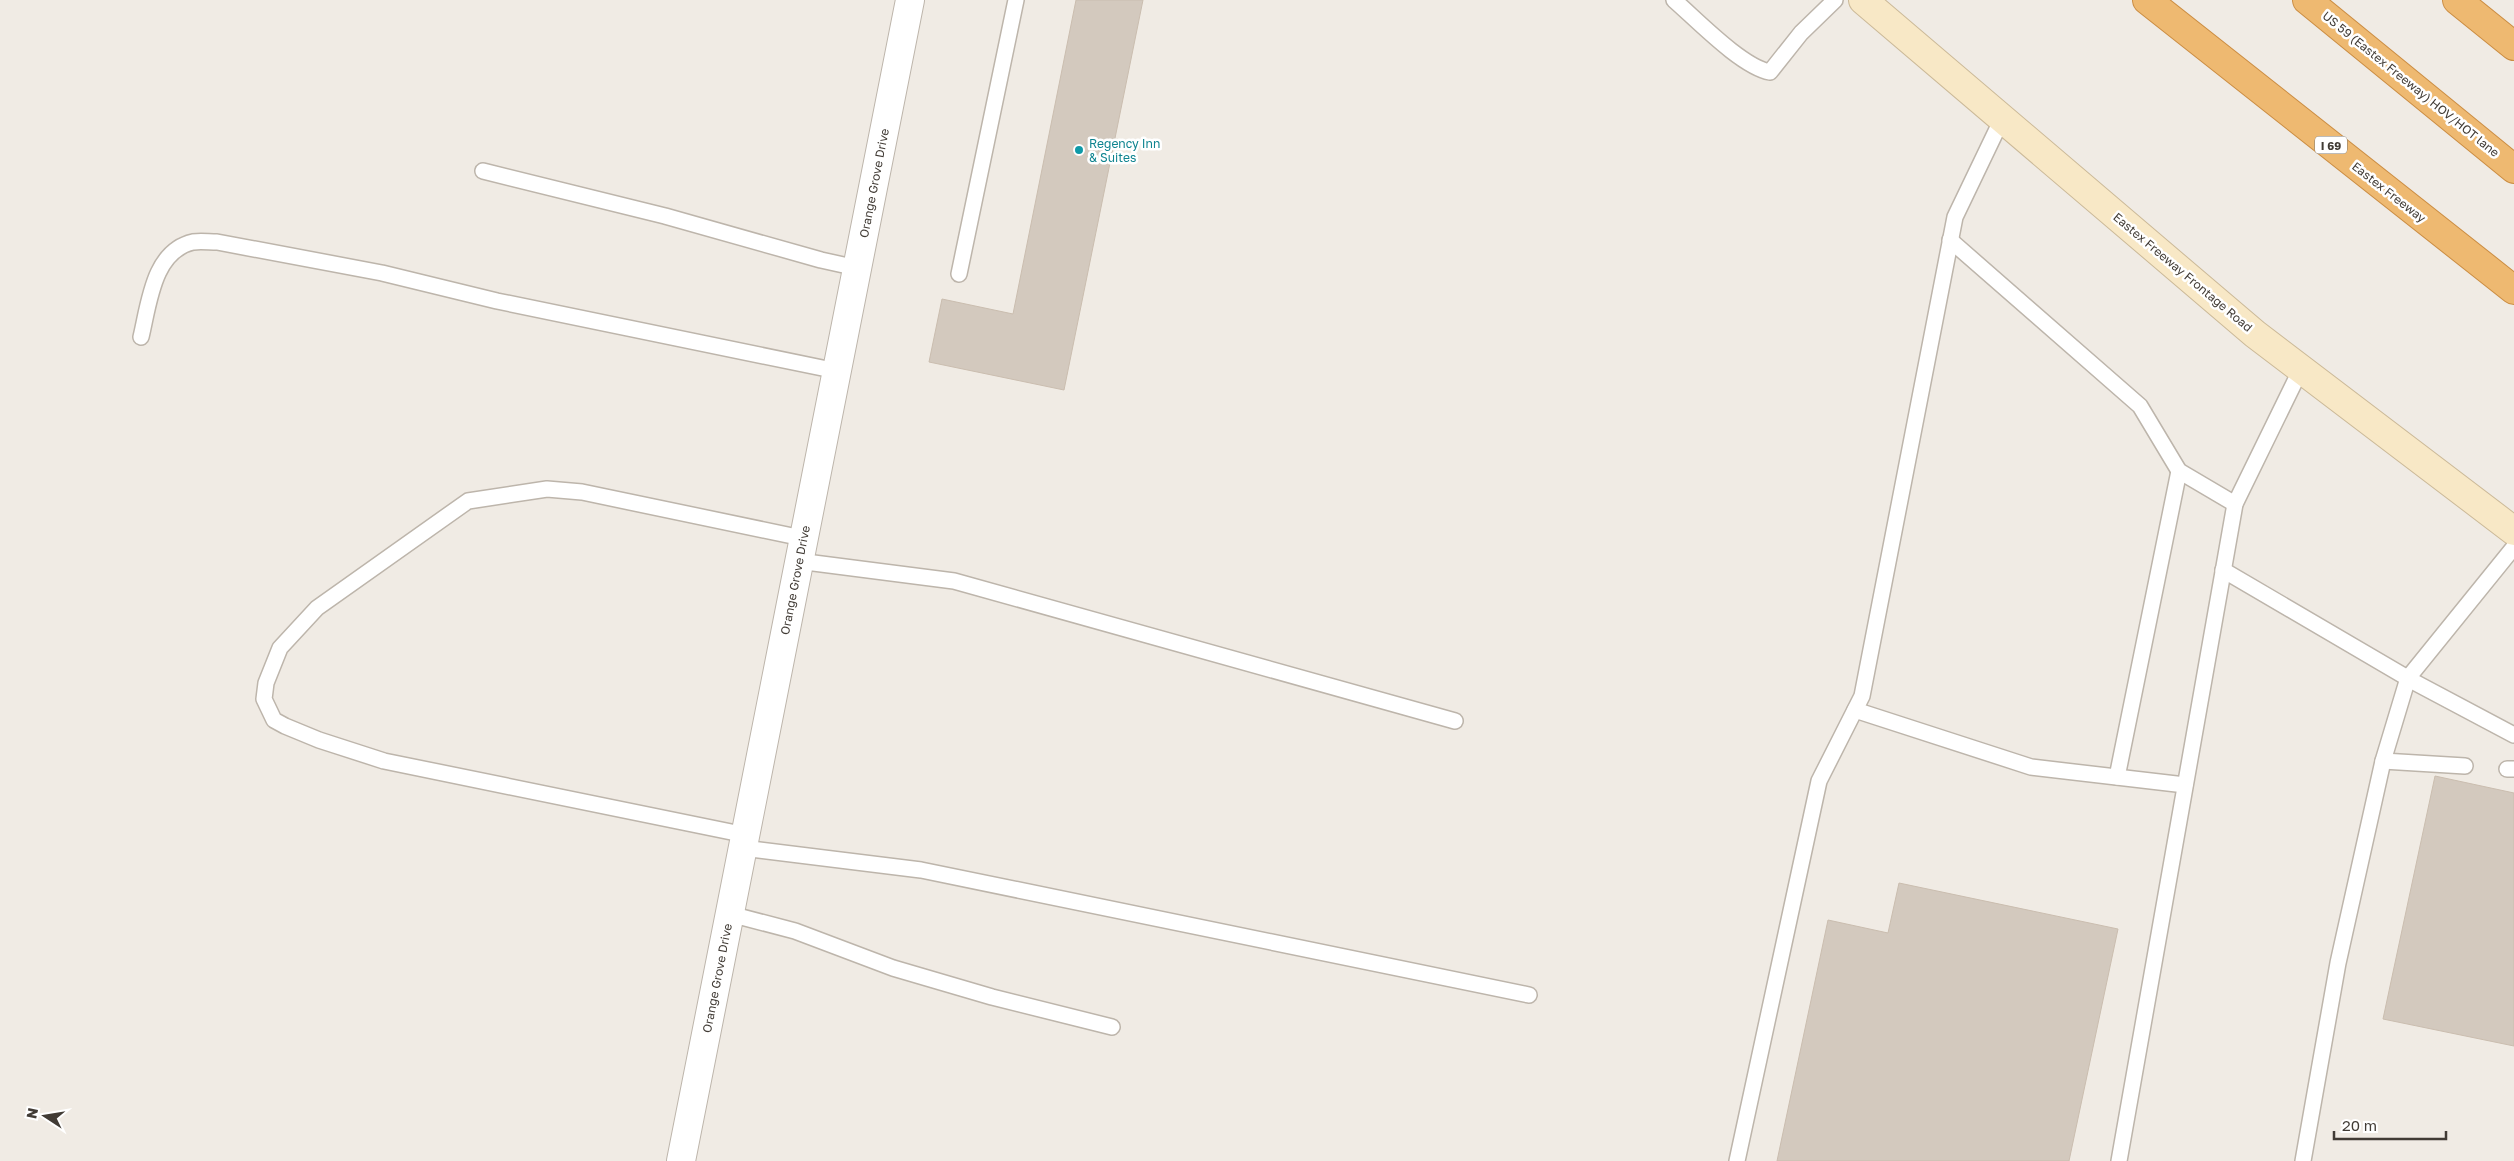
<svg xmlns="http://www.w3.org/2000/svg" width="2514" height="1161" font-family="'Golos Text',sans-serif">
<rect width="100%" height="100%" fill="#f0ebe4"/>
<g fill="#d3c9be" stroke="#cabdaf">
<polygon points="1076,0 1143,0 1064,390 929,362 942,299 1013,314"/>
<polygon points="2435,776 2514,793 2514,1046 2383,1019"/>
<polygon points="1899,883 2118,929 2069,1161 1777,1161 1828,920 1888,933"/>
</g>
<g fill="none" stroke-linecap="round" stroke-linejoin="round">
<g stroke="#bdb5ab" stroke-width="18">
<g id="service">
<path d="M1674,0c23,20 68,67 96,72l31,-39 34,-33"/>
<polyline points="483,171 665,216 821,260 857,268"/>
<polyline points="1950,240 2140,406 2179,471 2235,504"/>
<polyline points="959,274 1016,0"/>
<path d="M141,337c8,-33 12,-86 52,-95 7,-1 16,0 24,0l165,31 115,28 340,70"/>
<polyline points="798,561 954,581 1455,721"/>
<polyline points="2223,570 2416,683 2514,735"/>
<polyline points="1855,710 2031,767 2185,785"/>
<polyline points="2383,761 2465,766"/>
<polyline points="2507,769 2514,769"/>
<polyline points="2117,777 2179,471"/>
<polyline points="746,835 384,761 319,740 285,726 274,720 264,699 266,683 280,648 317,608 468,501 547,489 582,492 802,538"/>
<polyline points="743,848 921,870 1529,995"/>
<polyline points="730,914 795,931 893,968 992,997 1112,1027"/>
<polyline points="1737,1161 1819,781 1862,696 1955,217 2002,119"/>
<polyline points="2119,1161 2235,504 2301,369"/>
<polyline points="2303,1161 2338,963 2383,761 2408,678 2514,547"/>
</g>
</g>
<g stroke="#bdb5ab" stroke-width="30">
<polyline id="minor" points="681,1161 910,0"/>
</g>
<g stroke="#cbb998" stroke-width="30">
<polyline id="secondary" points="1863,0 2255,334 2514,531"/>
</g>
<g stroke="#cb8d43" stroke-width="30">
<g id="motorway">
<polyline points="2147,0 2514,290"/>
<polyline points="2307,0 2514,169"/>
<polyline points="2457,0 2514,46"/>
</g>
</g>
<use href="#service" stroke="#fff" stroke-width="15"/>
<use href="#minor" stroke="#fff" stroke-width="28"/>
<use href="#secondary" stroke="#f8e8c6" stroke-width="28"/>
<use href="#motorway" stroke="#eeb971" stroke-width="28"/>
</g>
<circle fill="#0f9aa8" stroke="#fff" stroke-width="2" cx="1079" cy="150" r="5"/>
<g text-anchor="middle" dominant-baseline="central" stroke-width="5" stroke-linejoin="round" paint-order="stroke">
<rect fill="#fff" stroke="#7a7672" stroke-width="1" x="2315" y="136.5" width="32" height="17" rx="4"/>
<g font-size="11" font-weight="bold" fill="#413b35">
<text x="2331" y="145">I 69</text>
</g>
<g font-size="12" fill="#413b35" stroke="#fff">
<text transform="translate(2411 84) rotate(39)">US 59 (Eastex Freeway) HOV/HOT lane</text>
<text transform="translate(874 183) rotate(-79)">Orange Grove Drive</text>
<text transform="translate(2389 192) rotate(38)">Eastex Freeway</text>
<text transform="translate(2183 272) rotate(40)">Eastex Freeway Frontage Road</text>
<text transform="translate(795 580) rotate(-79)">Orange Grove Drive</text>
<text transform="translate(717 978) rotate(-79)">Orange Grove Drive</text>
</g>
<g font-size="12" fill="#0d838f" stroke="#fff" text-anchor="start">
<text x="1089" y="143">Regency Inn<tspan x="1089" dy="14">&amp; Suites</tspan></text>
</g>
</g>
<g transform="translate(45 1116) rotate(282)" stroke="#ffffff" stroke-width="4" paint-order="stroke">
<path d="M0-4L9 19L0 12L-9 19Z" fill="#413b35"/>
<text y="-8" font-size="14" font-weight="bold" text-anchor="middle" fill="#413b35">N</text>
</g>
<path d="M2334 1131v8h112v-8" fill="none" stroke="#413b35" stroke-width="2.5"/>
<text x="2342" y="1131" font-size="15" fill="#413b35" stroke="#ffffff" stroke-width="4" paint-order="stroke">20 m</text>
</svg>
